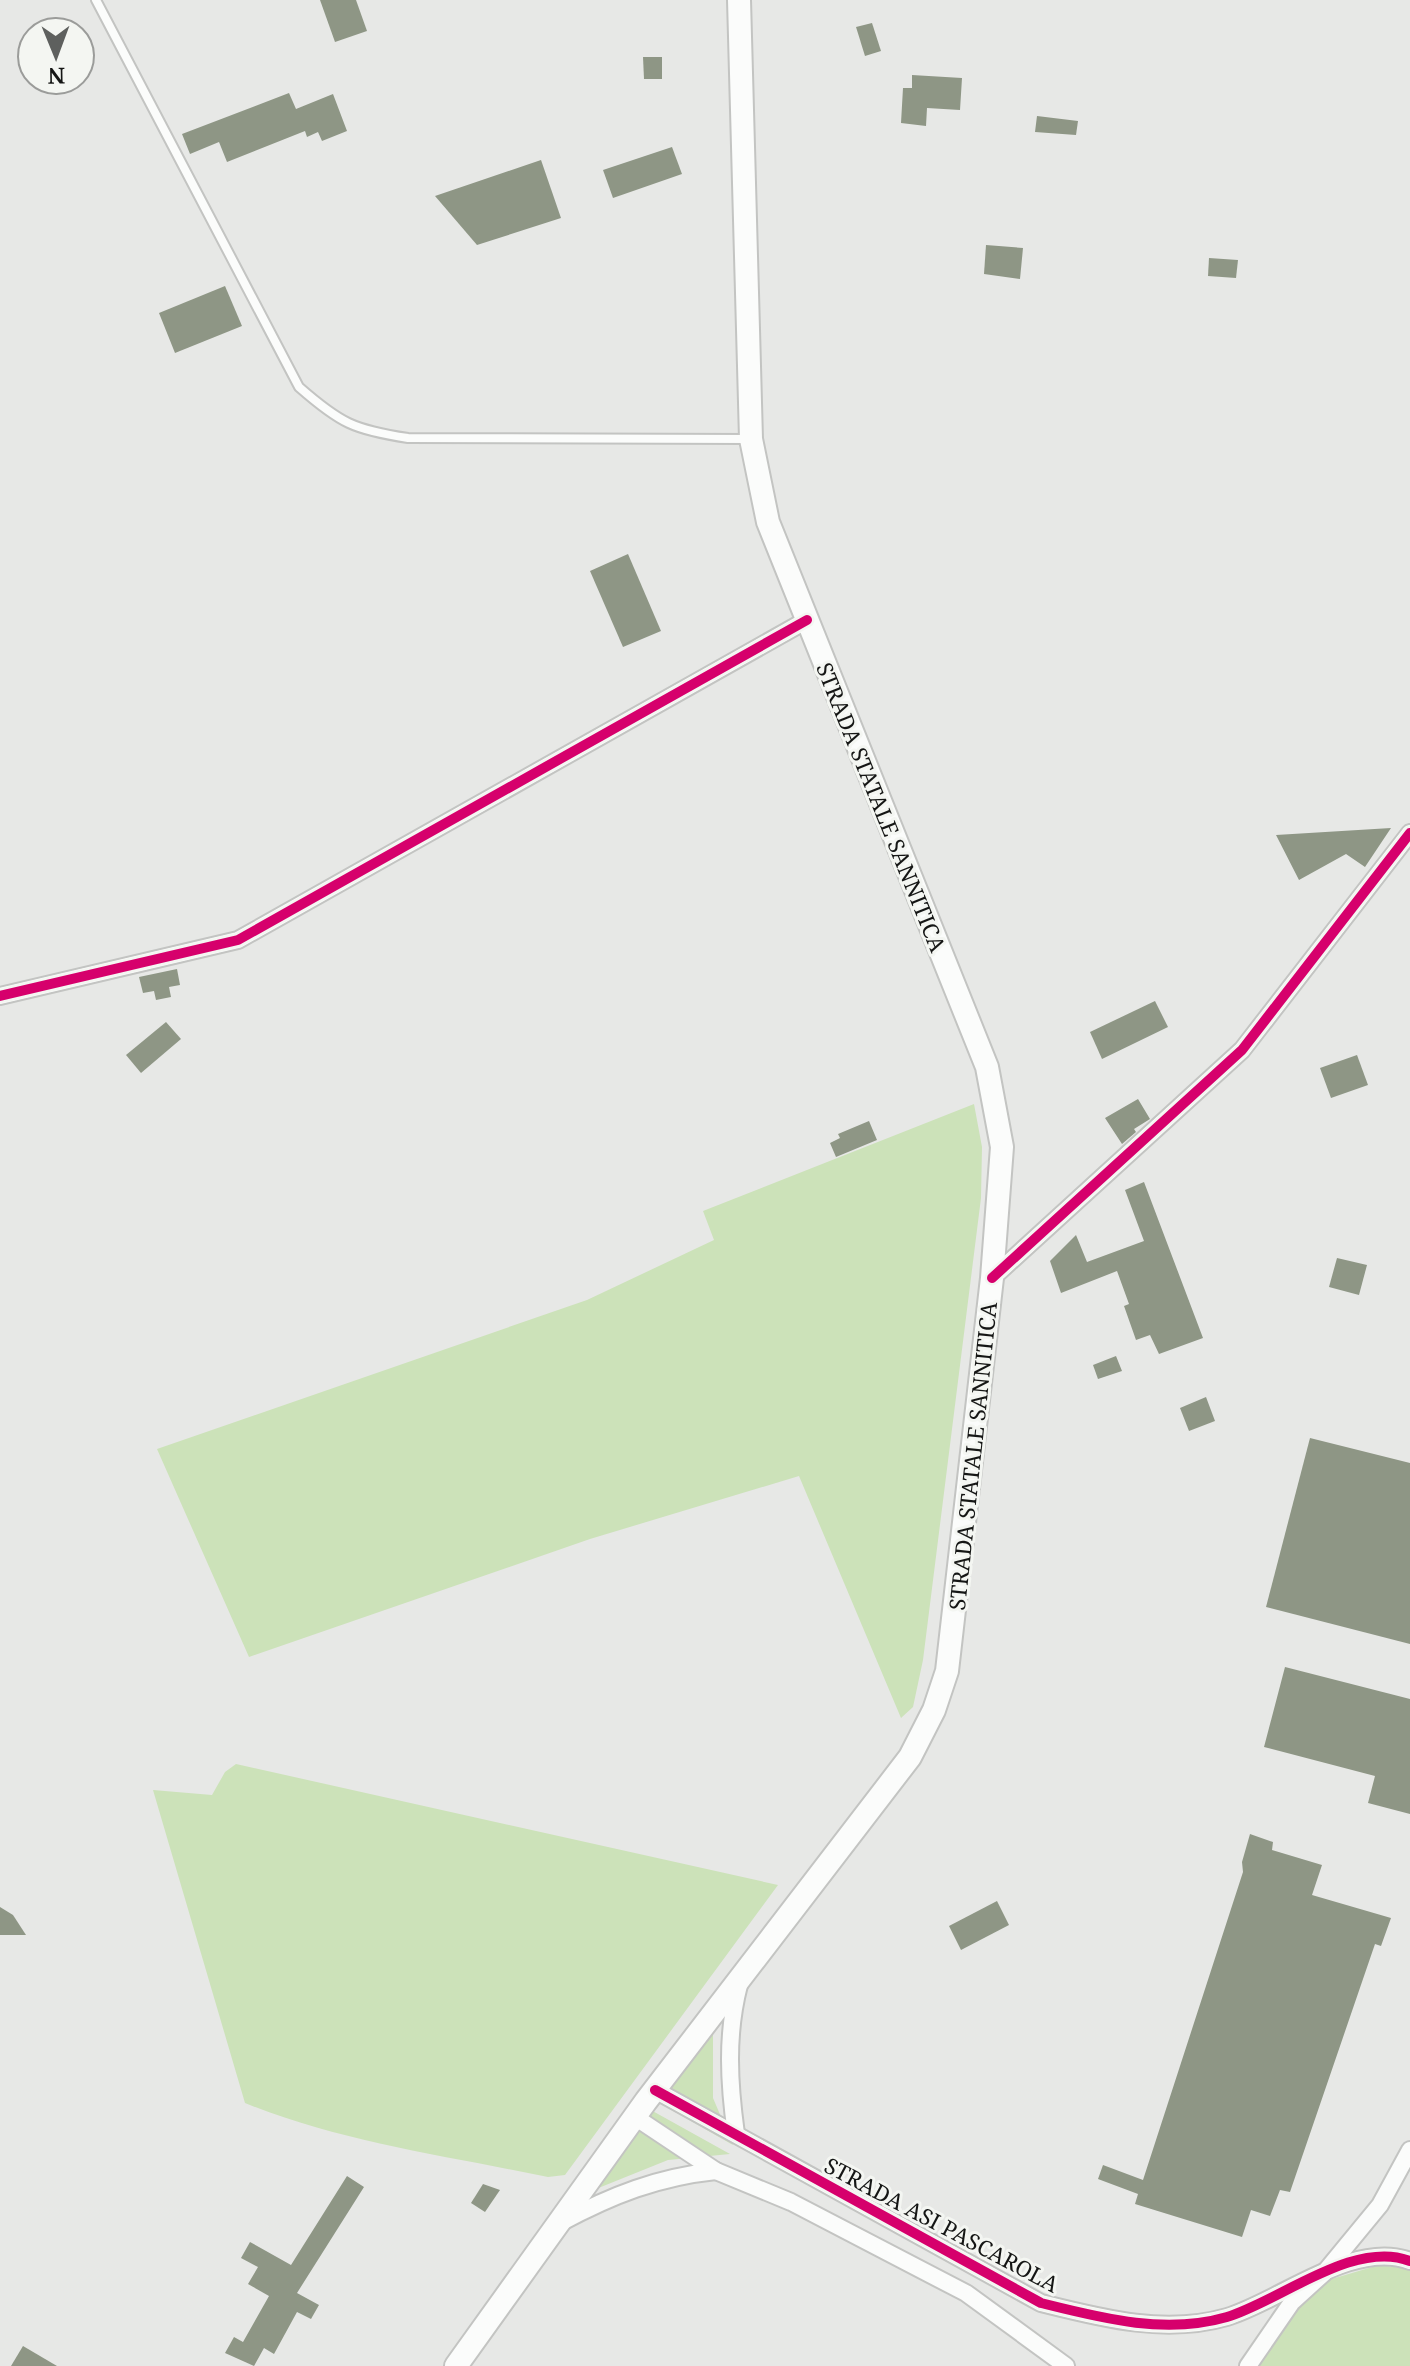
<svg xmlns="http://www.w3.org/2000/svg" width="1410" height="2366" font-family="'Noto Serif',serif">
<rect width="100%" height="100%" fill="#e7e8e6"/>
<g fill="#cce2b9">
<polygon points="974,1104 982,1147 981,1198 923,1660 913,1707 901,1718 799,1476 590,1539 249,1657 157,1449 587,1300 714,1240 703,1211"/>
<path d="M236,1764l542,121 -213,290 -17,2c-101,-21 -208,-35 -303,-74l-92,-313 59,5 13,-23z"/>
<polygon points="713,2020 713,2098 733,2145 654,2100"/>
<polygon points="649,2109 730,2154 668,2160 586,2193"/>
<polygon points="1379,2265 1410,2269 1410,2366 1259,2366 1298,2307 1325,2281"/>
</g>
<g fill="#8e9685">
<polygon points="320,0 356,0 367,31 335,42"/>
<polygon points="872,23 881,51 865,56 856,27"/>
<polygon points="643,57 662,57 662,79 644,79"/>
<polygon points="912,75 962,78 960,110 927,108 926,126 901,123 903,88 912,88"/>
<polygon points="289,93 296,109 333,94 347,131 322,141 318,132 307,137 305,131 227,162 219,142 190,154 182,134"/>
<polygon points="1037,116 1078,121 1076,135 1035,132"/>
<polygon points="672,147 682,174 613,198 603,170"/>
<polygon points="541,160 561,218 477,245 435,196"/>
<polygon points="986,245 1023,248 1020,279 984,274"/>
<polygon points="1209,258 1238,260 1236,278 1208,276"/>
<polygon points="225,286 242,326 175,353 159,313"/>
<polygon points="628,554 661,631 623,647 590,571"/>
<polygon points="1391,828 1365,867 1346,854 1299,880 1276,835"/>
<polygon points="177,969 180,985 169,987 171,997 156,1000 154,991 143,993 139,977"/>
<polygon points="1155,1001 1168,1027 1102,1059 1090,1032"/>
<polygon points="166,1022 181,1039 141,1073 126,1055"/>
<polygon points="1357,1055 1368,1085 1331,1098 1320,1068"/>
<polygon points="1138,1099 1150,1119 1134,1129 1136,1132 1122,1144 1105,1118"/>
<polygon points="869,1121 877,1140 836,1157 830,1143 840,1138 838,1134"/>
<polygon points="1144,1182 1203,1338 1159,1354 1150,1335 1136,1340 1124,1306 1129,1304 1117,1271 1061,1293 1050,1261 1076,1235 1087,1262 1144,1241 1125,1190"/>
<polygon points="1337,1258 1367,1265 1359,1295 1329,1287"/>
<polygon points="1116,1356 1122,1371 1098,1379 1093,1365"/>
<polygon points="1206,1397 1215,1421 1189,1431 1180,1408"/>
<polygon points="1310,1438 1410,1463 1410,1644 1266,1607"/>
<polygon points="1285,1667 1410,1699 1410,1814 1368,1803 1375,1776 1264,1747"/>
<polygon points="1250,1834 1273,1842 1272,1850 1322,1865 1312,1895 1391,1918 1381,1946 1375,1944 1290,2192 1280,2190 1270,2216 1251,2210 1242,2237 1135,2204 1138,2194 1098,2179 1103,2165 1143,2180 1243,1872 1242,1862"/>
<polygon points="997,1901 1009,1925 961,1950 949,1926"/>
<polygon points="0,1907 13,1915 26,1935 0,1935"/>
<polygon points="347,2176 364,2187 297,2293 319,2305 311,2319 297,2312 274,2354 264,2348 254,2366 225,2353 234,2337 243,2342 269,2296 248,2284 258,2267 241,2258 250,2242 291,2265"/>
<polygon points="483,2184 500,2190 485,2212 471,2203"/>
<polygon points="23,2346 57,2366 11,2366"/>
</g>
<g fill="none" stroke-linecap="round" stroke-linejoin="round">
<g stroke="#c3c4c2" stroke-width="12">
<path id="service" d="M96,0l203,387c41,36 55,43 109,51l343,1"/>
</g>
<g stroke="#c3c4c2" stroke-width="20">
<g id="minor">
<polyline points="0,996 238,940 807,620"/>
<polyline points="992,1278 1242,1050 1410,833"/>
<path d="M655,2090l386,213c60,15 124,32 186,14 53,-16 127,-78 183,-56"/>
<polyline points="635,2117 716,2171 791,2202 966,2293 1066,2366"/>
<path d="M736,2134c-7,-50 -10,-99 3,-149"/>
<path d="M560,2223c52,-28 98,-46 156,-52"/>
<polyline points="1248,2366 1292,2302 1324,2273 1380,2205 1410,2150"/>
</g>
</g>
<g stroke="#c3c4c2" stroke-width="26">
<polyline id="secondary" points="456,2366 646,2101 910,1757 934,1710 947,1671 992,1278 1002,1147 987,1067 768,522 751,439 739,0"/>
</g>
<use href="#service" stroke="#fbfcfb" stroke-width="8"/>
<use href="#minor" stroke="#fbfcfb" stroke-width="16"/>
<use href="#secondary" stroke="#fbfcfb" stroke-width="22"/>
<g stroke="#f4f6f2" stroke-width="15">
<g id="cycleway">
<polyline points="0,996 238,940 807,620"/>
<polyline points="992,1278 1242,1050 1410,833"/>
<path d="M655,2090l386,213c60,15 124,32 186,14 53,-16 127,-78 183,-56"/>
</g>
</g>
<use href="#cycleway" stroke="#d6006c" stroke-width="10"/>
</g>
<g text-anchor="middle" dominant-baseline="central" stroke-width="6" stroke-linejoin="round" paint-order="stroke">
<g font-size="22" fill="#151615" stroke="#f4f6f2">
<text transform="translate(882 807) rotate(68)">STRADA STATALE SANNITICA</text>
<text transform="translate(972 1456) rotate(-84)">STRADA STATALE SANNITICA</text>
<text transform="translate(942 2224) rotate(28)">STRADA ASI PASCAROLA</text>
</g>
</g>
<g transform="translate(56 56) rotate(179)"><circle r="38" fill="#f4f6f2" stroke="#9b9c9a" stroke-width="2"/>
<path d="M0-6L14 30L0 20L-14 30Z" fill="#5e605e"/>
<text y="-12" font-size="22" font-weight="bold" text-anchor="middle" fill="#151615">N</text>
</g>
</svg>
